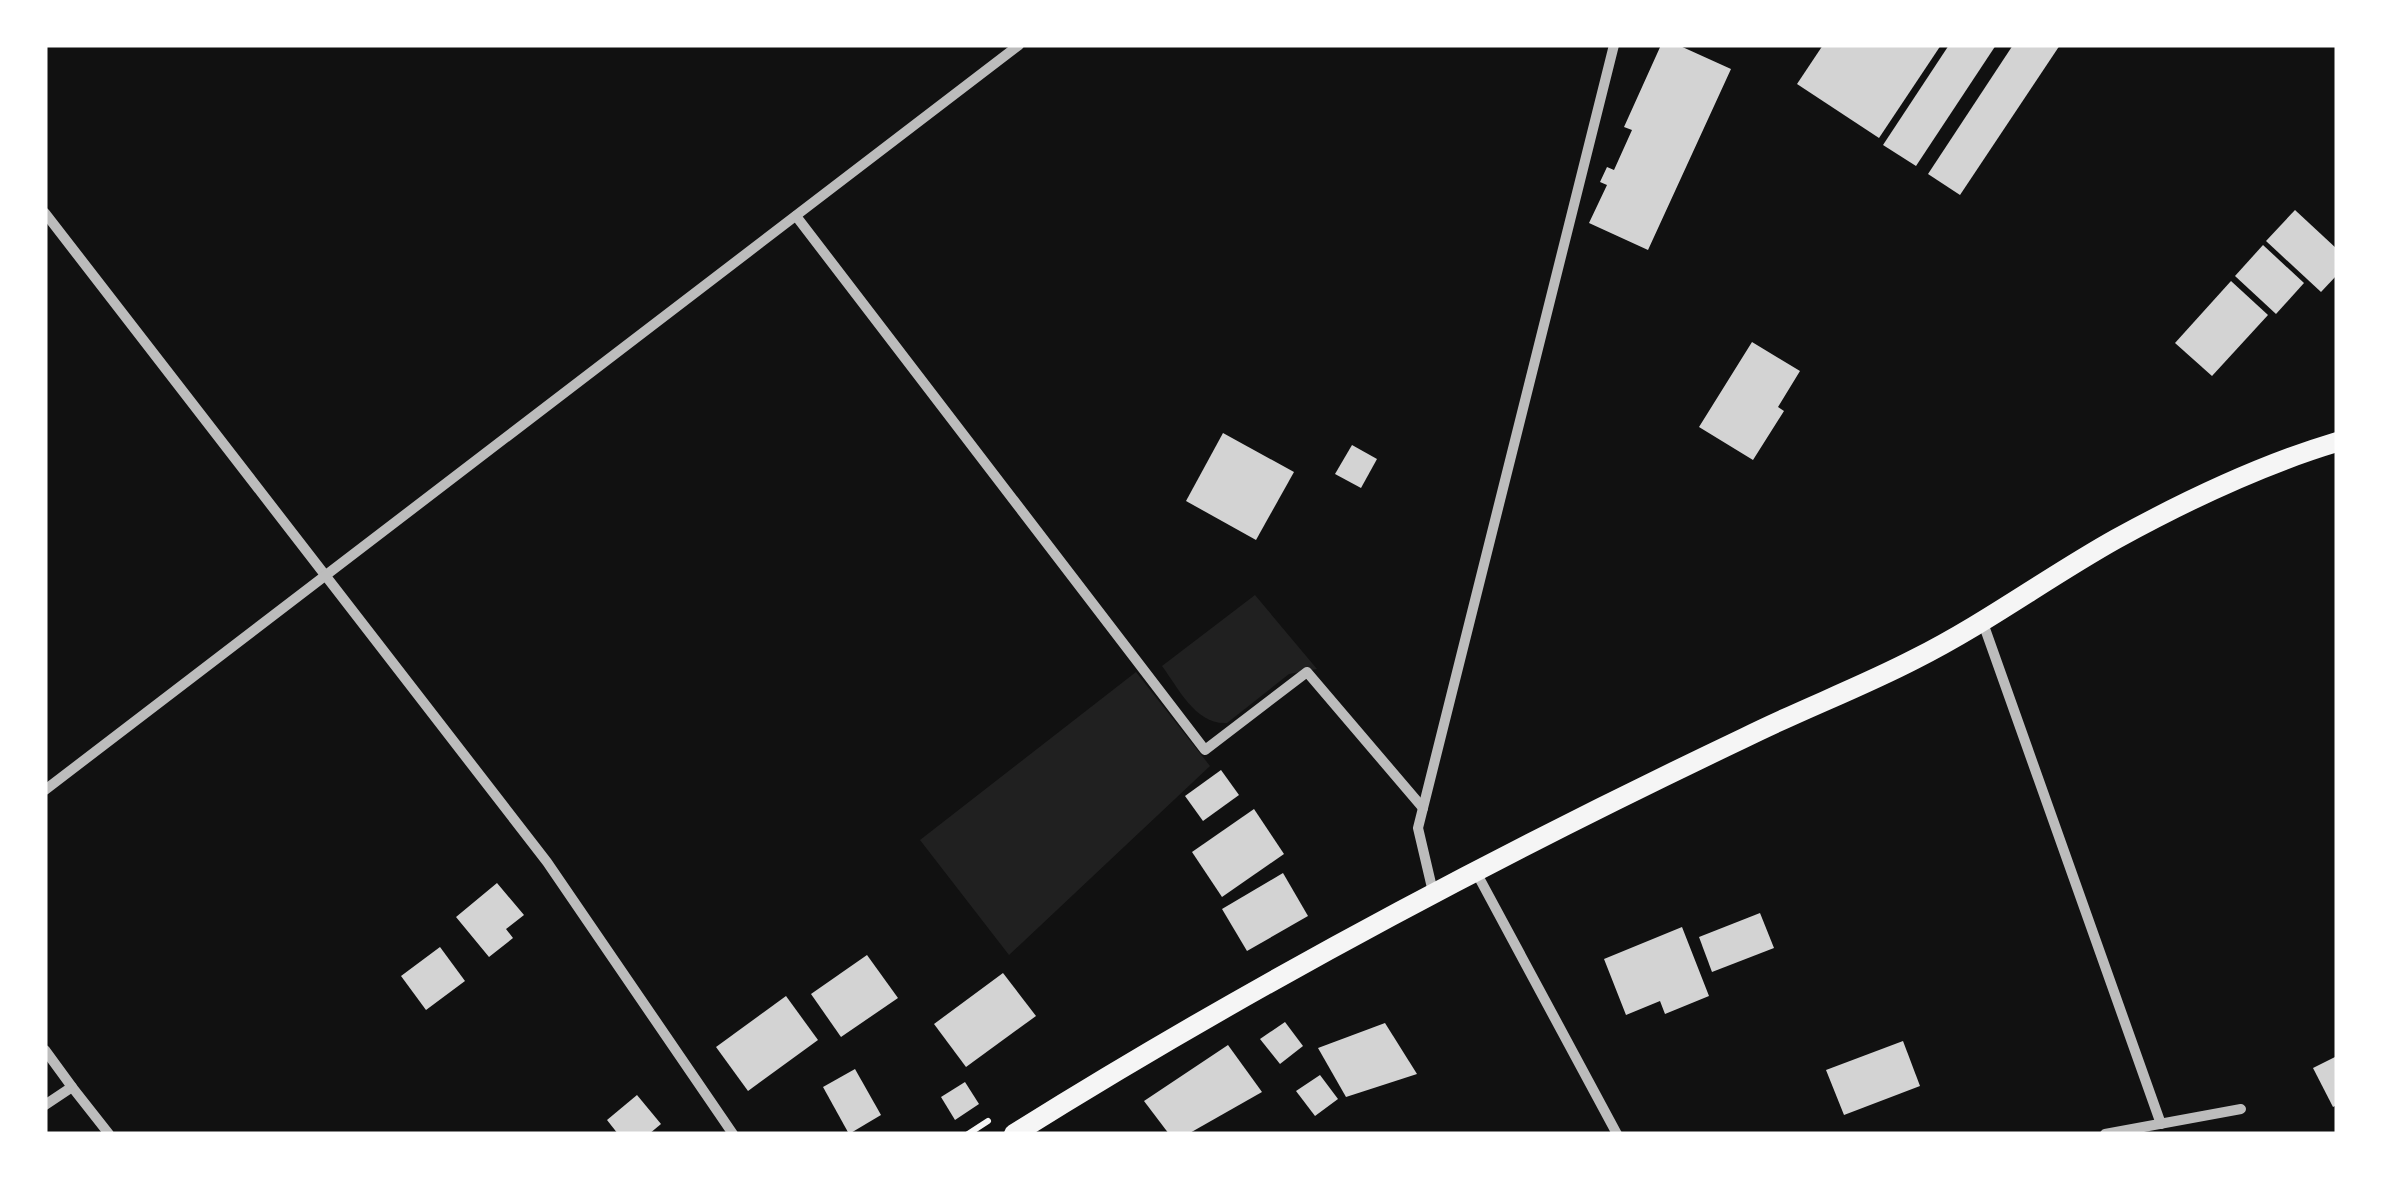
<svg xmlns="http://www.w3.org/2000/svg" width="2382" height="1179" font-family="Ubuntu,sans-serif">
<rect width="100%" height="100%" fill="#111"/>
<g fill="#202020">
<path d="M1255,595l62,74 -28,5 -62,49c-31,2 -48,-34 -65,-57z"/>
<polygon points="1136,672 1210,766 1009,955 920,840"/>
</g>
<g fill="#d3d3d3">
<polygon points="1661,45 1678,45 1731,69 1648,250 1589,223 1607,185 1600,182 1607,167 1614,170 1632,130 1624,127"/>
<polygon points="1823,45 1941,45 1879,138 1797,84"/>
<polygon points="1949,45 1996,45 1916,166 1883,145"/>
<polygon points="2013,45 2060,45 1960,195 1928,174"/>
<polygon points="2295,210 2337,249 2337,275 2321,292 2266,241"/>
<polygon points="2263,245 2304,283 2276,314 2235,276"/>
<polygon points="2231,281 2268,315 2212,376 2175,343"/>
<polygon points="1752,342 1800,371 1778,407 1784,411 1753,460 1699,427"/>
<polygon points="1223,433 1294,472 1256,540 1186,501"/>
<polygon points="1352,445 1377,459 1361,488 1335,474"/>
<polygon points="1221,770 1239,795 1203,821 1185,796"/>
<polygon points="1254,809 1284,854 1222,897 1192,852"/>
<polygon points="1283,873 1308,916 1247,951 1222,909"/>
<polygon points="497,883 524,915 506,929 513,938 489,957 456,917"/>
<polygon points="1760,913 1774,948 1712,972 1699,937"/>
<polygon points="1682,927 1709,996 1665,1014 1660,1001 1626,1015 1604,959"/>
<polygon points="440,947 465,981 426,1010 401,976"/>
<polygon points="867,955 898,998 841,1037 811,994"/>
<polygon points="1003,973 1036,1016 966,1067 934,1024"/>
<polygon points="786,996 818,1040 748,1091 716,1047"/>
<polygon points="1285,1022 1303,1046 1280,1064 1260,1039"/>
<polygon points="1385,1023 1417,1074 1346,1097 1318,1048"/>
<polygon points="1903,1041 1920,1086 1844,1115 1826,1070"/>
<polygon points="1228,1045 1262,1092 1188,1134 1169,1134 1144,1101"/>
<polygon points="2337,1056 2337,1105 2333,1107 2313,1068"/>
<polygon points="855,1069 881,1115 849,1134 823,1087"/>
<polygon points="1320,1075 1338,1099 1315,1116 1296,1091"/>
<polygon points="965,1082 979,1104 955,1120 941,1097"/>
<polygon points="637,1095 661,1124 649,1134 618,1134 607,1120"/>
</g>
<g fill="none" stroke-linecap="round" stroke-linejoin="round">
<polyline stroke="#f5f5f5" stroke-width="6" points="968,1134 988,1121"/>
<g stroke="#bcbcbc" stroke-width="10">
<polyline points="45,213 547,862 733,1134"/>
<polyline points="796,216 1205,750 1307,672 1423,808"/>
<polyline points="1983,623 2161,1124"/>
<polyline points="45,790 1019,45"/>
<polyline points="1476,872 1617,1134"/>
<polyline points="1433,892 1418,828 1614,45"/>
<polyline points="45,1050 72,1087 45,1105"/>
<polyline points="72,1087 109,1134"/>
<polyline points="2105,1134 2241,1109"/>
</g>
<path stroke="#f5f5f5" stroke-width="20" d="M1014,1134c235,-147 480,-277 730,-396 56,-28 115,-50 171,-79 70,-35 133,-82 201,-120 71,-39 144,-74 221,-97"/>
</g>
<rect width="2382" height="1179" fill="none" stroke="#ffffff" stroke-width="95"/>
</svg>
